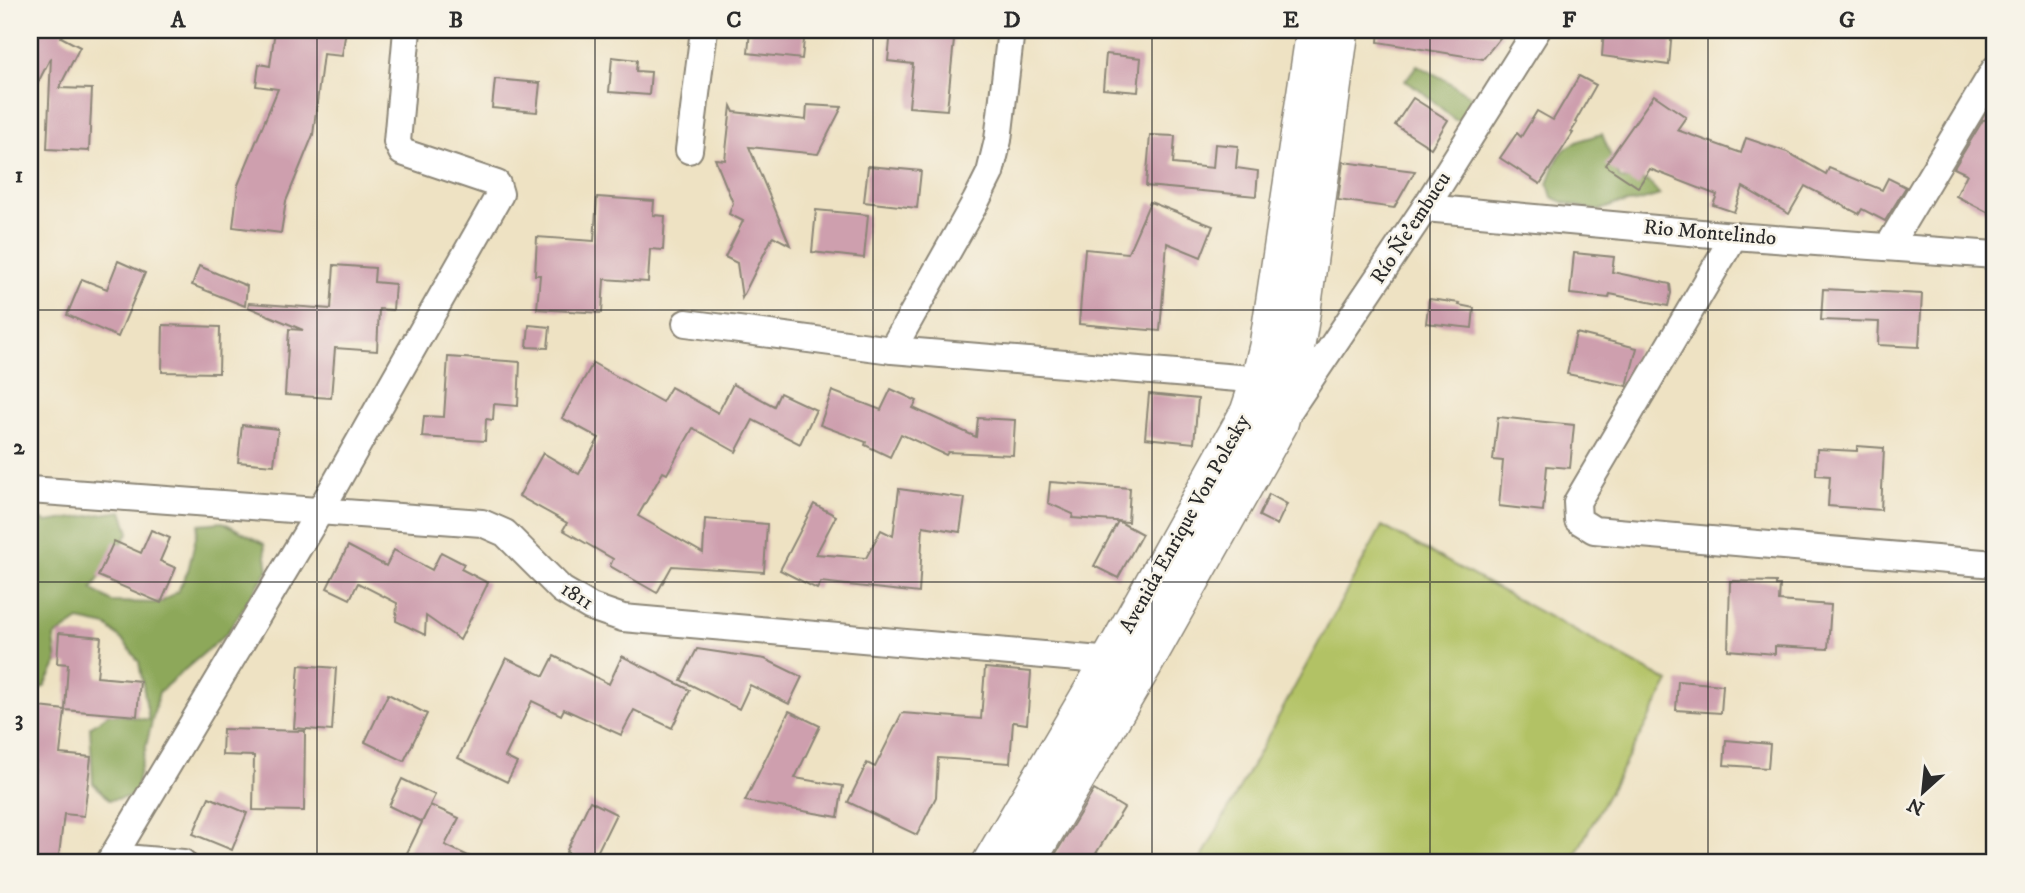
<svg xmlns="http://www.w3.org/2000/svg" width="2025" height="893" font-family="'IM FELL DW Pica',serif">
<rect width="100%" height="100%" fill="#f7f3e8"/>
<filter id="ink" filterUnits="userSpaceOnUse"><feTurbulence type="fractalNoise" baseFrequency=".0143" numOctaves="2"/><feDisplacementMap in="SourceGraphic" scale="14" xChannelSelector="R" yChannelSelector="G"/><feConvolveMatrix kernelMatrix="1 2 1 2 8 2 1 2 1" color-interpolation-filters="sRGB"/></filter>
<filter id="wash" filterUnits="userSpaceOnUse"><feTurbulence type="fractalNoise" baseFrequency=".00686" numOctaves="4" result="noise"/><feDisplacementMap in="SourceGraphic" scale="28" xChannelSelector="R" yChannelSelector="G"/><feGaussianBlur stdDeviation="1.57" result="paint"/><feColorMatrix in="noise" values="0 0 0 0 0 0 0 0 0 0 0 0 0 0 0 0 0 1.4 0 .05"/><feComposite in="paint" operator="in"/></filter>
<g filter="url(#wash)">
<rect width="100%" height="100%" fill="#eee2c3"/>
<polygon fill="#b2c265" stroke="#6e7648" stroke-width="2" points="1382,526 1669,682 1571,863 1199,863"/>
<g fill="#8da85a" stroke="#5c6a42" stroke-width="2">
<polygon points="1417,65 1442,78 1483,104 1475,121 1455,120 1419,89 1405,81"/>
<path d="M1602,134l18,45 28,2 12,14 -23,7 -20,2 -19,7 -33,-8 -13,-6 -4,-13c12,-37 17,-40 54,-50z"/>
<polygon points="122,511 129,532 92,589 112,602 160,603 178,591 188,571 199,524 223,522 264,544 268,570 227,633 159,692 134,796 109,800 93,783 90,727 110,713 149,720 139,662 124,642 107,626 79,620 54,637 57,663 44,687 30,692 30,516 47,522"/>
</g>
<g id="blocks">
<g fill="#ce9fae">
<polygon points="30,30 65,30 61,37 80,47 59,88 92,89 89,151 47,149 51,57 30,98"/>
<polygon points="275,30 346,30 342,56 323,54 313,135 286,201 281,233 233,227 238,185 278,89 256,86 259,64 270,66"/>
<polygon points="750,30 805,30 802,59 748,53"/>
<polygon points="891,30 955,30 947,110 909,107 913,64 888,61"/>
<polygon points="1379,30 1469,30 1503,34 1483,59 1378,42"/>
<polygon points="1604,30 1672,30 1669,65 1602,56"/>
<polygon points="1106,54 1141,58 1138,92 1103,89"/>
<polygon points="612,57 637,60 636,71 651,72 649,95 609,92"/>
<polygon points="1579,76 1596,85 1575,122 1577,123 1571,132 1573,133 1540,184 1500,158 1517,133 1521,137 1537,111 1553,120"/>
<polygon points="495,79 540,83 537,112 492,108"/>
<polygon points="1654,95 1686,117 1677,130 1741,153 1746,138 1787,152 1826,174 1829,168 1882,190 1888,178 1906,187 1885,221 1862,209 1859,214 1805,186 1789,214 1743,187 1734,212 1713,205 1717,195 1650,169 1638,187 1605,165"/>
<polygon points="1413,98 1448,120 1431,148 1395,125"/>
<polygon points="807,105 842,107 818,154 749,147 790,245 773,236 742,298 737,263 725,257 743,221 729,214 733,203 715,159 725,160 731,106 734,112 806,120"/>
<polygon points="1995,119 1995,216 1956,196 1967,174 1954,168 1983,120"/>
<polygon points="1150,135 1175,136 1173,164 1213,168 1215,144 1238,146 1236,168 1258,171 1256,196 1146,186"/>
<polygon points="1343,162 1415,171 1394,208 1338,200"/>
<polygon points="868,166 921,171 917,208 864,202"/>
<polygon points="597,197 654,201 653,215 665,216 663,250 650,249 648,282 604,279 602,313 537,309 540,275 535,275 537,237 594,241"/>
<polygon points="1150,202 1213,226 1201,257 1167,243 1160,331 1079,324 1085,249 1128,253"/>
<polygon points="816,210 868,215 864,258 812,252"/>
<polygon points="1574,253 1614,257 1612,272 1670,284 1671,293 1668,306 1610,294 1609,298 1570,294"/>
<polygon points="118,261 145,273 118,337 67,315 82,279 107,289"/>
<polygon points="334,265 375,268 374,282 395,284 393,310 379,309 377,351 335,348 331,398 285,395 289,329 303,330 248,307 249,303 331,309"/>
<polygon points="199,266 247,286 245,306 192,285"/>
<polygon points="1823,289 1922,294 1919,347 1878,345 1879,322 1821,320"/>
<polygon points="1429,299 1460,303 1459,305 1474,308 1472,328 1426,323"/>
<polygon points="163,325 220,327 219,373 162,372"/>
<polygon points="529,325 550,327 548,348 527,347"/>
<polygon points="1576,333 1637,348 1627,386 1567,374"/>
<polygon points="448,357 520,362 518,406 494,404 493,420 486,419 485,441 422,437 424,416 444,417"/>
<polygon points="593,363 662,402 671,387 718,413 733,384 774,406 780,393 816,410 800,444 753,420 736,452 693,428 667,474 663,472 638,516 703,553 705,519 767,524 764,572 672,566 657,593 610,566 613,559 563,530 567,523 519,496 543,453 579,474 599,438 562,418"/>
<polygon points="891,389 917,401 913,408 976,437 978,418 1015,420 1013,455 948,452 946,455 901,434 890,457 865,445 866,442 820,425 832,391 881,410"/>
<polygon points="1149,394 1198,399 1194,443 1145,438"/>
<polygon points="1498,417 1574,425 1570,468 1547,466 1543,511 1499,506 1503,461 1493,460"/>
<polygon points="242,425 278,429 274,465 238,462"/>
<polygon points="1857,446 1884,448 1881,510 1828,506 1830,476 1816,475 1817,449 1857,451"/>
<polygon points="1050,482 1130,488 1128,522 1072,518 1073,514 1048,503"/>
<polygon points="899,489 965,498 960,532 923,526 919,593 821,582 817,589 780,570 814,504 836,516 816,554 866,558 881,530 893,536"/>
<polygon points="1269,494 1287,504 1277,525 1259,516"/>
<polygon points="1118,521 1142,534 1118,578 1094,566"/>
<polygon points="151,530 170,538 160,561 176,568 161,603 98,576 114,541 141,553"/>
<polygon points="348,546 386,566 394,550 432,570 441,552 464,564 461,569 488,583 460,640 426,616 425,635 396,621 397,603 358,583 350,599 327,588"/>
<polygon points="1730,581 1776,582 1776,585 1780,585 1779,601 1831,605 1828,649 1775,646 1775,654 1728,650"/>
<polygon points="59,633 101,637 97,677 140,681 137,716 65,710 68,664 57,663"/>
<polygon points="697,649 765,659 802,677 789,704 750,685 739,709 681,680"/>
<polygon points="554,656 609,684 622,656 690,690 672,728 634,710 621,735 564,709 561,715 532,701 505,757 517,763 507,782 458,758 506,658 544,676"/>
<polygon points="299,665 336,668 332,731 294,728"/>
<polygon points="985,668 1031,672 1027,724 1013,722 1010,763 938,758 936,797 917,835 848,802 867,763 875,767 902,713 981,719"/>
<polygon points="1678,681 1723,685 1721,713 1676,710"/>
<polygon points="388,694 427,714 404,761 365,742"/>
<polygon points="30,706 65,710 60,754 91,757 84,816 64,814 58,863 30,863 30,809 38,738 30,737"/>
<polygon points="789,711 820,726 795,778 843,786 838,817 745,801"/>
<polygon points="223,729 305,731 304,811 253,810 254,756 222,755"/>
<polygon points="1726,740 1770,744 1768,768 1724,765"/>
<polygon points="402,779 435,795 430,805 459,818 445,845 483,863 424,863 406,855 430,806 422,822 389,806"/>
<polygon points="1094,790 1124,808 1090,863 1050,863"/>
<polygon points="209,797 247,813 232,850 193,834"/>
<polygon points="590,801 616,814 592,863 566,852"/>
</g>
</g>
</g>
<g filter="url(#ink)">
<use href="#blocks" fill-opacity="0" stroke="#8c8677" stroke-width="2"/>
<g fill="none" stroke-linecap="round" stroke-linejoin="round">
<g stroke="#8c8677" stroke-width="30">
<g id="minor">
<polyline points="689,150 704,30"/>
<polyline points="1425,208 1734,236 1995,255"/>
<polyline points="1734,236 1577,502 1578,520 1594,530 1995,564"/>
<polyline points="1888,247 1995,69"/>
<polyline points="686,323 892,350 1275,381"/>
<polyline points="892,350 976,201 990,173 998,140 1011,30"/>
<polyline points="1290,409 1425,208 1537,30"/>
<polyline points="30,490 482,523 505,533 562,590 591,607 623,618 1123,662"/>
<polyline points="113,857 183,863"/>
<polyline points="109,863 320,511 500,194 497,184 402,152 397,142 407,30"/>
</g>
</g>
<g stroke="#8c8677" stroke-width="38">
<g id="major">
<polyline points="990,863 1109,661 1248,412 1259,379 1267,346 1314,30"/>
<polyline points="1027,863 1145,664 1280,424 1291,383 1304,302 1341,30"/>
</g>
</g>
<use href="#minor" stroke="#fff" stroke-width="26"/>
<use href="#major" stroke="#fff" stroke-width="35"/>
</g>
</g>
<path fill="none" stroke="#2b2b2b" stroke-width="2" stroke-opacity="0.55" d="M317,30v833M595,30v833M873,30v833M1152,30v833M1430,30v833M1708,30v833M30,310h1965M30,582h1965"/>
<g text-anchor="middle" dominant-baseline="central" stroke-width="5" stroke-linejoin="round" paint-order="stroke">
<g font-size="21" fill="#2b2b2b" stroke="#f7f3e8">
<text transform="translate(1411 228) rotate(-57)">Río Ñe'embucu</text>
<text transform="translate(1710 233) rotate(5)">Rio Montelindo</text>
<text transform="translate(1185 524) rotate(-61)">Avenida Enrique Von Polesky</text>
<text transform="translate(577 596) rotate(32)">1811</text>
</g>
</g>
<rect width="2025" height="893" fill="none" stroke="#f7f3e8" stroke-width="77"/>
<g transform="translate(1923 792) rotate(207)" stroke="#f7f3e8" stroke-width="5" paint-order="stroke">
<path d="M0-5L12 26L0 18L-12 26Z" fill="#2b2b2b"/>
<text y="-10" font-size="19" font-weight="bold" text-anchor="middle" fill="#2b2b2b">N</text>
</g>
<rect x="38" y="38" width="1948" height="816" fill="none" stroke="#2b2b2b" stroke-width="2.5"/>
<g font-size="23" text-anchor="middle" font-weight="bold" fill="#2b2b2b">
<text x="178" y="27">A</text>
<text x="456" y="27">B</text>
<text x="734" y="27">C</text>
<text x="1012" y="27">D</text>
<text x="1291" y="27">E</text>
<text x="1569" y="27">F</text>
<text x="1847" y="27">G</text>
<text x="19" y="182">1</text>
<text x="19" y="454">2</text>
<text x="19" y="726">3</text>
</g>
</svg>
